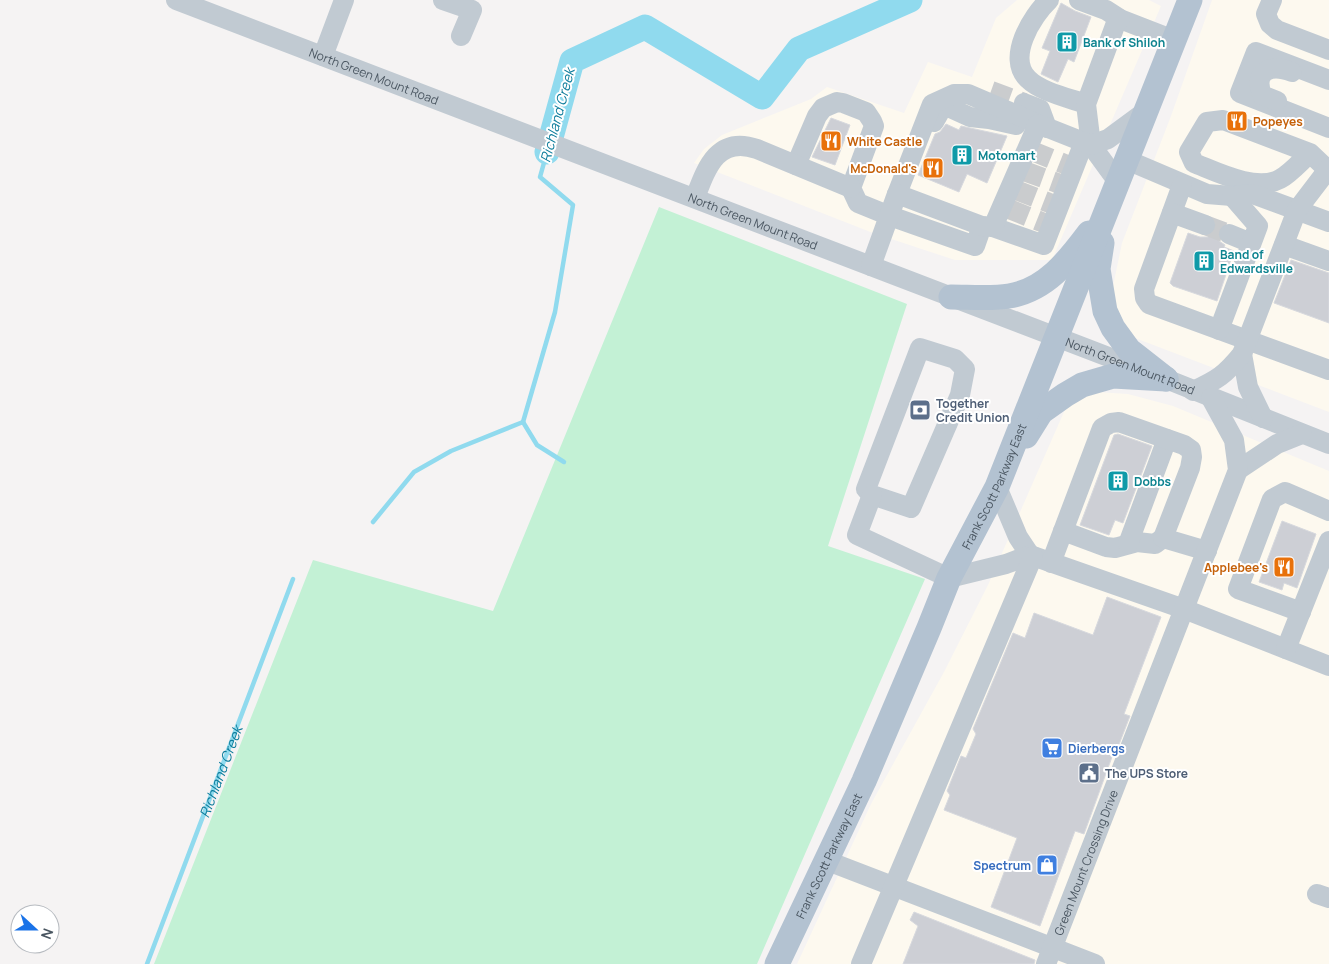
<svg xmlns="http://www.w3.org/2000/svg" width="1329" height="964" font-family="Manrope,sans-serif">
<rect width="100%" height="100%" fill="#f5f3f3"/>
<g fill="#fdf9ef">
<polygon points="1017,0 1149,0 1161,6 1052,260 955,260 873,233 694,163 704,149 722,135 811,99 827,87 904,113 928,62 972,77 996,18"/>
<polygon points="1212,0 1329,0 1329,412 1135,338 1120,324 1112,291 1122,243 1171,116"/>
<polygon points="1097,392 1128,394 1173,406 1329,471 1329,964 797,964 871,804 944,672 988,585 1067,405"/>
</g>
<polygon fill="#c3f1d5" points="659,207 907,304 828,546 925,579 757,964 154,964 313,560 493,611"/>
<g fill="none" stroke-linecap="round" stroke-linejoin="round">
<g stroke="#90daee" stroke-width="4.5">
<polyline points="523,422 555,312 573,205 540,177 547,152"/>
<polyline points="523,422 537,445 564,462"/>
<polyline points="373,522 414,472 451,451 523,422"/>
<path id="s1" d="M147,964l146,-385"/>
</g>
<polyline stroke="#90daee" stroke-width="25" points="547,152 572,61 645,27 762,97 799,49 910,0"/>
</g>
<g fill="#cdcfd5" stroke="#d7d9de">
<polygon points="1061,3 1075,11 1091,17 1074,62 1068,59 1058,82 1041,74 1050,51 1042,48"/>
<polygon points="831,118 850,125 835,165 812,157"/>
<polygon points="946,124 959,130 961,126 1007,136 987,183 967,174 959,192 918,175 935,134 940,132"/>
<polygon points="1217,223 1221,225 1218,229 1217,235 1219,241 1225,245 1224,247 1234,251 1217,301 1173,286 1170,283 1188,233 1200,237 1208,237 1212,234 1216,229"/>
<polygon points="1291,260 1329,273 1329,323 1274,303"/>
<polygon points="1118,434 1152,446 1123,523 1115,520 1109,535 1080,525 1114,435"/>
<polygon points="1282,521 1316,534 1297,588 1284,583 1282,590 1259,582"/>
<polygon points="1107,597 1161,617 1124,714 1130,716 1118,747 1116,746 1084,834 1075,831 1040,926 991,907 1017,838 944,810 950,795 947,791 961,756 966,758 976,734 973,729 1013,633 1025,638 1034,613 1093,635"/>
<polygon points="914,912 1035,960 1034,964 903,964 918,926 910,920"/>
</g>
<g fill="none" stroke-linecap="round" stroke-linejoin="round">
<g stroke="#caccce" stroke-width="20" stroke-dasharray="20 10" stroke-linecap="butt">
<polyline points="991,91 1024,103"/>
<polyline points="1032,151 1067,165"/>
<polyline points="1024,171 1060,184"/>
<polyline points="1016,190 1052,204"/>
<polyline points="1009,209 1044,223"/>
<polyline points="1205,225 1229,234"/>
</g>
<g stroke="#c1cad2" stroke-width="20">
<path id="s2" d="M176,0l990,379 163,65"/>
<polyline points="443,0 472,10 461,36"/>
<path d="M1049,0c-17,16 -43,58 -21,79 13,13 41,19 58,25"/>
<polyline points="1079,0 1106,10 1120,19 1174,40"/>
<polyline points="1272,0 1266,14 1270,24 1277,30 1329,50"/>
<polyline points="323,56 344,0"/>
<polyline points="1329,80 1256,52 1240,93 1329,128"/>
<path d="M1277,101l-15,-6c-9,-25 9,-31 30,-23"/>
<polyline points="1024,103 1040,109 1047,128"/>
<polyline points="934,122 942,108 948,107 970,117 989,119 1016,125"/>
<path d="M1310,153c-9,8 -19,20 -30,26 -24,13 -63,-7 -86,-16l-5,-11 18,-30 16,-2 87,33 18,17"/>
<polyline points="1127,160 1207,194 1232,196 1253,194 1329,222"/>
<polyline points="796,165 817,116 823,108 837,102 843,103 866,112 872,121 874,126 851,188 858,203 890,216 975,246 982,226"/>
<polyline points="1118,182 1091,145 1086,104 1116,23 1120,19"/>
<polyline points="1182,185 1144,289 1145,298 1149,304 1329,370"/>
<polyline points="897,194 932,104 954,94 968,94 1038,124"/>
<path d="M695,198c11,-29 22,-63 62,-49l94,39"/>
<polyline points="1172,213 1205,225"/>
<polyline points="993,227 1044,245 1084,142"/>
<polyline points="1229,234 1251,243"/>
<polyline points="1284,245 1329,261"/>
<polyline points="871,266 897,194 982,226 993,227 1038,124 1091,145 1108,139 1146,111"/>
<polyline points="1219,330 1258,226 1232,196"/>
<polygon points="920,348 955,359 965,369 960,395 911,508 872,495 866,489"/>
<polyline points="1242,354 1248,387 1263,418"/>
<path d="M1193,391c24,-11 32,-16 49,-37l55,-144 32,-42"/>
<polyline points="1238,470 1277,444 1302,434"/>
<polyline points="997,487 1018,537 1030,555 1184,609 1329,666"/>
<polyline points="872,495 857,535 949,578 1006,564 1030,555"/>
<polyline points="1063,531 1106,547 1115,548 1137,542 1155,544 1163,538"/>
<polyline points="1128,544 1167,439"/>
<polyline points="1051,563 1102,428 1111,423 1119,422 1184,445 1191,450 1192,457 1190,468 1163,538 1207,551"/>
<polyline points="1301,612 1238,589 1272,499 1285,492 1329,511"/>
<polyline points="1286,649 1329,541"/>
<polyline points="825,860 1095,964"/>
<polyline points="1317,894 1329,898"/>
<polyline points="861,964 1033,556"/>
<path id="s3" d="M1046,964l192,-494 -4,-30 -23,-42"/>
</g>
<g stroke="#b3c2d1" stroke-width="25">
<polyline points="1102,243 1098,269 1105,311 1113,328 1129,350 1166,379"/>
<path d="M951,297c17,0 42,2 58,-1 37,-6 59,-35 80,-63"/>
<polyline points="1026,436 1041,412 1065,395 1082,385 1113,376 1166,379"/>
<path id="s4" d="M777,964l87,-183 65,-153 20,-50 48,-91 193,-487"/>
</g>
</g>
<defs>
<g id="building-square" transform="scale(1.125)"><rect x="-9" y="-9" width="18" height="18" rx="4" fill="#0f9aa8" stroke="#fff"/><path d="M-4-6H4V6H1V3H-1V6H-4ZM-2.5-4.3h1.7v1.8h-1.7ZM.8-4.3h1.7v1.8H.8ZM-2.5-1h1.7V.8h-1.7ZM.8-1h1.7V.8H.8Z" fill="#fff"/></g>
<g id="restaurant-square" transform="scale(1.125)"><rect x="-9" y="-9" width="18" height="18" rx="4" fill="#e8710a" stroke="#fff"/><path d="M-5-6h1v4h1v-4h1v4h1v-4h1v5L-1.5 .5V6h-2V.5L-5-1ZM5-6V6H3V1.5H1.5Q1.5-4 5-6Z" fill="#fff"/></g>
<g id="bank-square" transform="scale(1.125)"><rect x="-9" y="-9" width="18" height="18" rx="4" fill="#5c6f8a" stroke="#fff"/><path d="M-6-4H6V4H-6ZM0-2.3a2.3 2.3 0 1 0 0 4.6a2.3 2.3 0 1 0 0-4.6Z" fill="#fff"/></g>
<g id="supermarket-square" transform="scale(1.125)"><rect x="-9" y="-9" width="18" height="18" rx="4" fill="#3f7fe0" stroke="#fff"/><path d="M-6-5.5h2.5l.6 2H6L4.5 2H-2.5L-4.4-4H-6ZM-1.5 3.2a1.3 1.3 0 1 0 .1 0ZM3 3.2a1.3 1.3 0 1 0 .1 0Z" fill="#fff"/></g>
<g id="civic-square" transform="scale(1.125)"><rect x="-9" y="-9" width="18" height="18" rx="4" fill="#5c6f8a" stroke="#fff"/><path d="M-.6-6.5H3V-4.5H.6V-3L4-1V1h2V6H-6V1h2V-1L-.6-3ZM-1.2 2.5V6h2.4V2.5Z" fill="#fff"/></g>
<g id="shop-square" transform="scale(1.125)"><rect x="-9" y="-9" width="18" height="18" rx="4" fill="#3f7fe0" stroke="#fff"/><path d="M-5-2.5h2.3a2.7 3.5 0 0 1 5.4 0H5L5.5 6h-11ZM-1.5-2.5h3a1.5 2.3 0 0 0-3 0Z" fill="#fff"/></g>
</defs>
<g fill-rule="evenodd">
<use href="#building-square" x="1067" y="42"/>
<use href="#restaurant-square" x="1237" y="121"/>
<use href="#restaurant-square" x="831" y="141"/>
<use href="#building-square" x="962" y="155"/>
<use href="#restaurant-square" x="933" y="168"/>
<use href="#building-square" x="1204" y="261"/>
<use href="#bank-square" x="920" y="410"/>
<use href="#building-square" x="1118" y="481"/>
<use href="#restaurant-square" x="1284" y="567"/>
<use href="#supermarket-square" x="1052" y="748"/>
<use href="#civic-square" x="1089" y="773"/>
<use href="#shop-square" x="1047" y="865"/>
</g>
<g text-anchor="middle" dominant-baseline="central" stroke-width="4" stroke-linejoin="round" paint-order="stroke">
<g font-size="12" font-weight="bold" fill="#0d838f" stroke="#fff" text-anchor="start">
<text x="1083" y="42">Bank of Shiloh</text>
<text x="978" y="155">Motomart</text>
<text x="1220" y="254">Band of<tspan x="1220" dy="14">Edwardsville</tspan></text>
<text x="1134" y="481">Dobbs</text>
</g>
<g font-size="12" fill="#4a5661" stroke="#fff">
<text stroke="none"><textPath href="#s2" startOffset="212">North Green Mount Road</textPath></text>
<text stroke="none"><textPath href="#s2" startOffset="618">North Green Mount Road</textPath></text>
<text stroke="none"><textPath href="#s2" startOffset="1022">North Green Mount Road</textPath></text>
<text stroke="none"><textPath href="#s4" startOffset="525">Frank Scott Parkway East</textPath></text>
<text stroke="none"><textPath href="#s4" startOffset="120">Frank Scott Parkway East</textPath></text>
<text stroke="none"><textPath href="#s3" startOffset="109">Green Mount Crossing Drive</textPath></text>
</g>
<g font-size="12" font-weight="bold" fill="#c56008" stroke="#fff" text-anchor="start">
<text x="1253" y="121">Popeyes</text>
<text x="847" y="141">White Castle</text>
<text x="917" y="168" text-anchor="end">McDonald's</text>
<text x="1268" y="567" text-anchor="end">Applebee's</text>
</g>
<g font-size="12" font-weight="bold" fill="#4e5e75" stroke="#fff" text-anchor="start">
<text x="936" y="403">Together<tspan x="936" dy="14">Credit Union</tspan></text>
<text x="1105" y="773">The UPS Store</text>
</g>
<g font-size="12" font-weight="bold" fill="#366cbe" stroke="#fff" text-anchor="start">
<text x="1068" y="748">Dierbergs</text>
<text x="1031" y="865" text-anchor="end">Spectrum</text>
</g>
<g font-size="14" font-style="italic" fill="#0c7c9b" stroke="#fff">
<text transform="translate(557 115) rotate(-75)">Richland Creek</text>
<text stroke="none"><textPath href="#s1" startOffset="206">Richland Creek</textPath></text>
</g>
</g>
<g transform="translate(35 929) rotate(111)"><circle r="24" fill="#ffffff" stroke="#b7bbc0"/>
<path d="M0-4L9 19L0 12L-9 19Z" fill="#1a73e8"/>
<text y="-8" font-size="14" font-weight="bold" text-anchor="middle" fill="#4a5661">N</text>
</g>
</svg>
